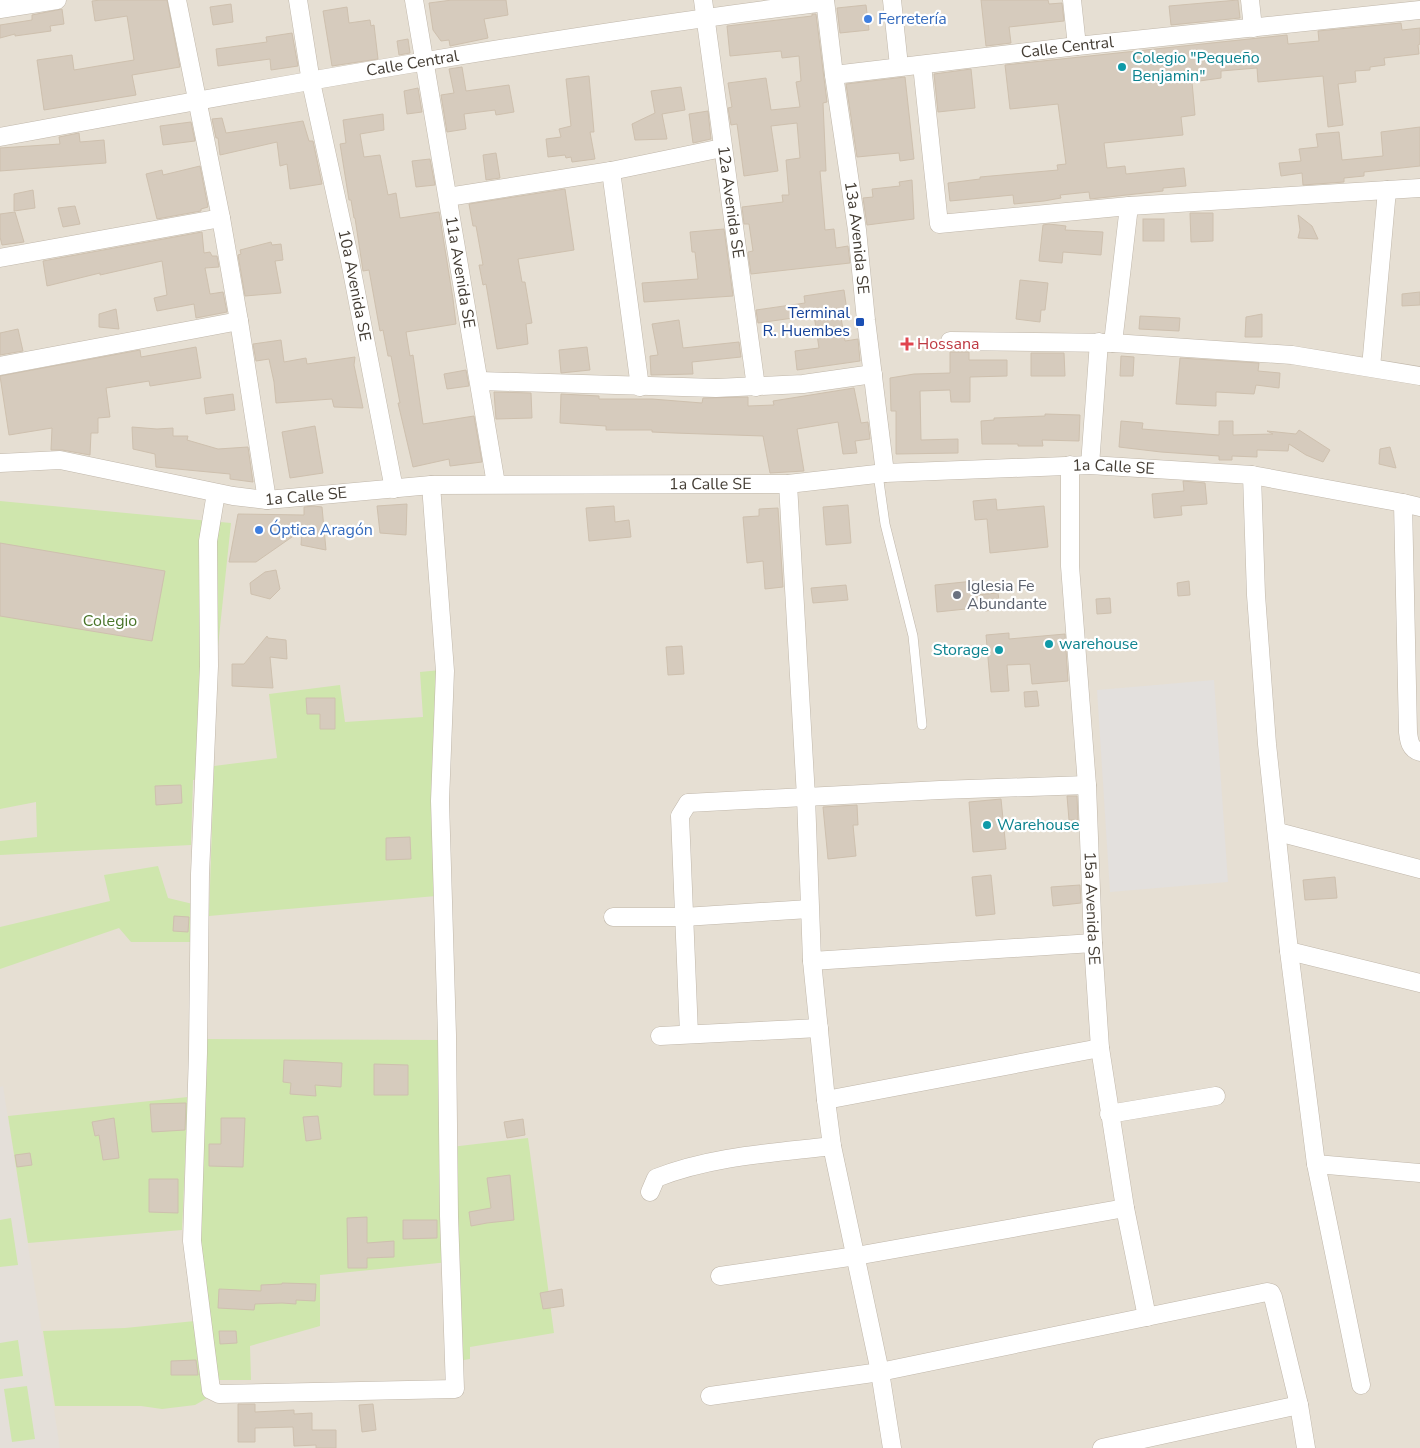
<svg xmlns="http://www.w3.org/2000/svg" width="1420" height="1448" font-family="'Nunito Sans',sans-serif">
<rect width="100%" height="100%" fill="#f2ede4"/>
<rect fill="#e6dfd3" x="0" y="0" width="1420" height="1448"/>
<polygon fill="#e4dfd9" points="3,1086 60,1448 0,1448 0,1087"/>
<g fill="#cfe6ad">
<polygon points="0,501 231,523 204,779 193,780 191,845 0,855 0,841 37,837 36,802 0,809"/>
<polygon points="441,670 436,896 209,916 214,766 277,758 269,694 340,685 345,722 423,717 420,672"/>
<polygon points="158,866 168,898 197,905 195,942 131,942 119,928 0,969 0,927 110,901 104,875"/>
<polygon points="200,1039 445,1040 449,1262 320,1275 320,1326 250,1346 251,1380 217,1380 194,1240"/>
<polygon points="188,1097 182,1230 28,1243 8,1116"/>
<polygon points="528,1138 554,1333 470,1347 470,1359 452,1362 451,1147"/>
<polygon points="11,1218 18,1265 0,1267 0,1220"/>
<polygon points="195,1321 209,1397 195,1405 162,1409 141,1406 55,1406 43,1331 125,1328"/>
<polygon points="18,1340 23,1376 0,1379 0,1343"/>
<polygon points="27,1386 35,1439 12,1442 4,1389"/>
</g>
<polygon fill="#e3e0dd" points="1214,680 1228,882 1110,892 1097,690"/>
<g fill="#d6cbbd" stroke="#cec0ae">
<polygon points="101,0 167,0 180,67 132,75 136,95 44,110 37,60 72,55 74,70 134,60 127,16 95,21 92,1"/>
<polygon points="452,0 506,0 508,15 484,19 488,38 450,46 449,40 441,41 433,30 429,3"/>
<polygon points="981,0 1048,0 1049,4 1062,3 1064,21 1009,27 1011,43 986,46"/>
<polygon points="1238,0 1240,18 1171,25 1169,6"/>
<polygon points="231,4 233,22 213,25 210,7"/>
<polygon points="866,5 869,30 840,33 837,8"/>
<polygon points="347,7 349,23 370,20 371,26 374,25 378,59 332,66 323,11"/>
<polygon points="62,9 64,24 50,26 51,31 15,36 15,34 0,38 0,25 32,20 32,15"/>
<polygon points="812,14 816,14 827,102 823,103 826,171 820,171 825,230 834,229 836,248 848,246 850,263 751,274 748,252 753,251 749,224 744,224 742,207 783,202 782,195 789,195 786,160 800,158 797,123 771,126 778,171 744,176 737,124 731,125 728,108 732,107 728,83 766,78 771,110 800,107 796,82 801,81 799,56 782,58 781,51 730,56 727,26 812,16"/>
<polygon points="1401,23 1402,30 1420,28 1420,44 1418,45 1419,54 1384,58 1385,65 1370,67 1370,70 1355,71 1356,82 1338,84 1343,125 1328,127 1323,76 1258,82 1257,68 1221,71 1221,78 1192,82 1195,115 1181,117 1183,135 1104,143 1107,168 1125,166 1126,174 1184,168 1186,186 1163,188 1163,191 1090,199 1089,192 1060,195 1061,198 1044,201 1014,204 1013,195 950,201 948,183 980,179 980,177 1058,170 1057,165 1066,164 1058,104 1010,109 1005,65 1287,35 1288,44 1319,41 1318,31"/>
<polygon points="292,33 298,66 271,70 270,59 218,66 216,49 267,42 266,37"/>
<polygon points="408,39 410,53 399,55 397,41"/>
<polygon points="462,67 466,91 509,85 514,112 496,115 495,110 464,114 466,129 447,132 441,95 454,93 449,69"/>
<polygon points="971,69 975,108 938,112 934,74"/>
<polygon points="589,76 594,132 590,132 595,159 572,162 571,157 566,158 565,155 548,157 546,139 561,137 559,129 571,126 566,79"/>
<polygon points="905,77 914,159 900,161 899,153 857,157 846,84"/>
<polygon points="681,87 685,110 662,114 667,139 635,140 632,124 655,113 651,91"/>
<polygon points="418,88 422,112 407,114 404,91"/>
<polygon points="708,111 711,139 693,143 689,114"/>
<polygon points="383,114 384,130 360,134 364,157 380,155 388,195 396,193 400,218 439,212 453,299 456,324 406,332 410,356 413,355 423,424 474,416 482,462 450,466 449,459 413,467 398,403 400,403 391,356 388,356 383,330 380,331 369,270 363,271 355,218 354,218 351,200 349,200 340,144 346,143 343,120"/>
<polygon points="222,118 226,133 303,121 309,141 313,141 322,184 290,189 287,164 280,166 277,142 220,155 218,138 216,138 212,119"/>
<polygon points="191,122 195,141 163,145 160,126"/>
<polygon points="1420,127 1420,166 1364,172 1364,176 1344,178 1344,182 1303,185 1302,173 1281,176 1279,163 1301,161 1299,149 1318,147 1316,134 1339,132 1342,160 1383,156 1381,132"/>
<polygon points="79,133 80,142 104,140 106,163 0,171 0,148 60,144 59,137"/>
<polygon points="496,153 500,178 486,180 483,155"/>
<polygon points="430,159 435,185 416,187 412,161"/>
<polygon points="200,166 208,207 201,209 201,211 157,219 146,174 162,170 163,175"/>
<polygon points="912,180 914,219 867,225 863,198 873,197 872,189 900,186 899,182"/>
<polygon points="565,189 574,250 518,259 522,282 525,282 532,323 526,324 528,344 497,349 486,284 483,285 479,265 483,265 476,226 473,226 469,204"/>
<polygon points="33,190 35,208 14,211 14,194"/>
<polygon points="75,206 80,224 63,227 58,208"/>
<polygon points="15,212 24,242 2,245 0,237 0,214"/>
<polygon points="1190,213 1213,213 1213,241 1191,242"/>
<polygon points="1298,215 1312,226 1318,239 1298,238 1300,230"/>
<rect x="1143" y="219" width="21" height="22"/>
<polygon points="1049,224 1066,226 1065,230 1103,232 1101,255 1063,252 1062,263 1039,261 1043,225"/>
<polygon points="724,229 733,296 644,302 642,283 698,279 695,252 692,252 690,232"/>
<polygon points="202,232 204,253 210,252 212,256 217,256 219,267 205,268 210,294 223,292 227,312 196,318 194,304 157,311 154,298 167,295 162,261 100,275 100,273 47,286 43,261"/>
<polygon points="271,242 272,245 281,244 283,260 275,261 281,293 245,296 238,255 241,254 240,250"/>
<polygon points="1020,280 1048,283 1045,310 1041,310 1040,322 1016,319"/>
<polygon points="844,290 847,311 840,312 845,341 858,339 860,361 797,370 795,351 819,348 814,315 758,323 756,310 805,303 804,296"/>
<polygon points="1420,292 1420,305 1402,306 1402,294"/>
<polygon points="116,309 119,329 99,327 99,314"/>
<polygon points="1262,314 1262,337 1245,337 1246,317"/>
<polygon points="1140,316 1180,318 1179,331 1139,329"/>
<polygon points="679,320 683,348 739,342 741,357 692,362 693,374 651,375 650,356 658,355 652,324"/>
<polygon points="18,329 23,351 0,355 0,333"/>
<polygon points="281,340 284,362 306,358 307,364 355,357 354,365 363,408 334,407 332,399 276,403 274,382 269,359 256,361 253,344"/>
<polygon points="196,347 201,378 150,386 149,381 106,388 110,417 98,418 98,433 91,433 90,455 62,450 51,450 52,428 9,435 0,376 140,350 141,357"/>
<polygon points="587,347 590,370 561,373 559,350"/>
<polygon points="950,352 969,352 969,360 1007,360 1007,376 970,377 970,402 951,402 950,390 920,391 921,440 958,439 958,453 896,454 896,411 891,411 890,378 914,374 950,373"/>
<polygon points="1031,353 1064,353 1065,376 1031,376"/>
<polygon points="1121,356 1134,357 1133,376 1120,376"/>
<polygon points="1180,358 1259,363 1258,371 1280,373 1279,388 1256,385 1254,394 1216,392 1216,406 1176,404"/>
<polygon points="466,370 469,386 447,389 444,374"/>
<polygon points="854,388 861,423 868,422 870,439 855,441 857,453 843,454 838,422 797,429 804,471 770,473 763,436 674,433 652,432 652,430 606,430 606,426 560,423 561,394 599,396 599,399 652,399 702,403 703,398 748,397 748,406 774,405 773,401"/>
<polygon points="494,392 531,393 532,418 496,419"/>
<polygon points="233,394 235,410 206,414 204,398"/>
<polygon points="1045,414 1080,415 1079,441 1042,440 1043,446 1018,446 1018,444 982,444 981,421 994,420 994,418 1045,416"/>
<polygon points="1121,421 1143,423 1142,429 1219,435 1219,421 1233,421 1233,435 1273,434 1267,431 1296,434 1299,430 1330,450 1323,462 1306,455 1289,444 1288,451 1257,450 1257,457 1232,456 1232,460 1219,460 1219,456 1161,452 1119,447"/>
<polygon points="315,426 323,473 290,478 282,432"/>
<polygon points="132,427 157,429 173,428 173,436 188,436 187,440 218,449 248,447 253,482 230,479 230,474 156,467 155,454 133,449"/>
<polygon points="1390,447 1396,468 1379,464 1380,449"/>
<polygon points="1183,481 1205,483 1207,504 1181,506 1182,515 1154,518 1152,494 1184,491"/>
<polygon points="996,499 997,510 1044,506 1048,547 990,553 987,519 975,520 973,501"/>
<polygon points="407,504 406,535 380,533 377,506"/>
<polygon points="848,505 851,543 826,545 823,507"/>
<polygon points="314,506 322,507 326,550 301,545 302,530 256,562 229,562 238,514 304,515 304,507"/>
<polygon points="614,506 615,522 629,520 631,537 589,541 586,508"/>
<polygon points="778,508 783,587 765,589 763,561 747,563 743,517 759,516 759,509"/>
<polygon points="0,543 165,571 152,641 0,616"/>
<polygon points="276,570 280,589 270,599 251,594 250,583 265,572"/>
<polygon points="974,581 976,595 998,593 1000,609 985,611 985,607 937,612 935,585"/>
<polygon points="1189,581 1190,595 1178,596 1177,583"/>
<polygon points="846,585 848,600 813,603 811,588"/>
<polygon points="1110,598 1111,613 1097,614 1096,599"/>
<polygon points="1009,633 1009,639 1065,634 1068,681 1032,684 1030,664 1007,665 1009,691 991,692 986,635"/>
<polygon points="267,636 268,638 286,640 287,659 270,657 273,688 232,686 232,664 244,664"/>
<polygon points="682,646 684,674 668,675 666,647"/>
<polygon points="1037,691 1039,706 1025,707 1024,692"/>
<polygon points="306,698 335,698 335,729 320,729 320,714 307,714"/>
<polygon points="181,785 182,803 156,805 155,786"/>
<polygon points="1067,796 1077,796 1078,820 1069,820"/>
<polygon points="1001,799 1006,849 973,852 969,802"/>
<polygon points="857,805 858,825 853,825 856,856 828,859 823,807"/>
<polygon points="410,837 411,859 386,860 386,838"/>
<polygon points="991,875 995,914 976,916 972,877"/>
<polygon points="1335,877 1337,898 1305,900 1303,880"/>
<polygon points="1080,885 1081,903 1053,906 1051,887"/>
<polygon points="174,916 189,917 188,932 173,931"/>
<polygon points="284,1060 342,1063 341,1087 315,1085 316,1096 290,1094 291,1083 283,1082"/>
<polygon points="374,1064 408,1065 408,1095 374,1095"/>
<polygon points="186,1103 185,1130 152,1132 150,1104"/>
<polygon points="318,1116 321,1139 306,1141 303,1117"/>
<polygon points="114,1118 119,1158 103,1160 99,1135 95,1136 92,1122"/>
<polygon points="221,1118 245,1118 243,1167 209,1166 209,1144 221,1144"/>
<polygon points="523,1119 525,1135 507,1138 504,1122"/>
<polygon points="30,1153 32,1165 17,1167 15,1155"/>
<polygon points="510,1175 514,1220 487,1223 471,1226 469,1212 491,1208 487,1178"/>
<polygon points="149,1179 178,1179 178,1213 149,1212"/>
<polygon points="367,1217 367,1243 394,1241 394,1257 367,1258 367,1268 348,1268 347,1218"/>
<polygon points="403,1220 437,1220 437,1238 403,1239"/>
<polygon points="282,1283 316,1284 315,1301 296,1300 296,1304 282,1303 255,1304 254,1310 218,1308 219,1289 261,1291 261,1285 282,1284"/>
<polygon points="562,1289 564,1306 543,1309 540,1293"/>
<polygon points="219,1331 236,1331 237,1343 220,1344"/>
<polygon points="196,1360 198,1375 171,1375 171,1361"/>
<polygon points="238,1404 255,1404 255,1412 294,1410 294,1414 312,1413 312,1430 336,1430 336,1448 316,1448 316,1445 294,1446 293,1427 255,1428 255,1442 238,1442"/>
<polygon points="373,1404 376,1430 362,1432 359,1405"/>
</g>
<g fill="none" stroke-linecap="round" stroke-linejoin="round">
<g stroke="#c0b7aa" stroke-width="10">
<polyline id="service" points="878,474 885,524 913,636 922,725"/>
</g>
<g stroke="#c0b7aa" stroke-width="19">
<g id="minor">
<polyline points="177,0 221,218 239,321 267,500"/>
<path id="s1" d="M298,0l13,82 39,179 44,228"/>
<path id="s2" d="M414,0l82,484"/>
<path id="s3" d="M703,0l53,387"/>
<path id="s4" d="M825,0l9,75 23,155 9,90 19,153"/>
<polyline points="892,0 899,66"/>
<polyline points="1072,0 1077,46"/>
<polyline points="1250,0 1253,28"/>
<polyline points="0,9 57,0"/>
<polyline points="922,65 939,224 1129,206 1420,188"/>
<path id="s5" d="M834,75l243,-29 343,-36"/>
<path id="s6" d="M0,137c274,-51 549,-100 825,-135"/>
<polyline points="611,171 640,387"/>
<polyline points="448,197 611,171 722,148"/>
<polyline points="0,258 221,218"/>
<polyline points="950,341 1113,343 1292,355 1420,376"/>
<polyline points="1113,343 1129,206"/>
<polyline points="0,366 239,321"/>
<polyline points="1371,367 1387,190"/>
<polyline points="480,381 716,388 803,384 873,374"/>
<path id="s7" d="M0,463l60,-3 173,36 34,4 164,-15 357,-1 97,-11 205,-8 162,10 151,28 17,4"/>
<path id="s8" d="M1070,465v101l17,219 6,158 7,105 25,160 22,109"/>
<polyline points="1090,465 1099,342"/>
<polyline points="1252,475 1256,595 1267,744 1289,951 1316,1164 1361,1385"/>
<polyline points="788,484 806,797 812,961 826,1100 832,1146 880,1372 892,1448"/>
<polyline points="216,493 208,541 209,666 200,874 198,1053 192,1241 211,1390 219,1394 455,1389 449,1216 447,1035 440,801 445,671 431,485"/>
<path d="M1403,503l5,229c1,9 2,17 12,20"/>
<polyline points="1278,832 1420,869"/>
<polyline points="613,917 684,917 809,909"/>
<polyline points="1289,951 1420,983"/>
<polyline points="812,961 1093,943"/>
<polyline points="689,1034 680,816 688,803 940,790 1087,785"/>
<polyline points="660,1036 819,1028"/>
<polyline points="826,1100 1100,1048"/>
<polyline points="1109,1114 1216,1096"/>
<polyline points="1316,1164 1420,1173"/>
<path d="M650,1192l6,-14c56,-22 117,-25 176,-32"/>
<polyline points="720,1276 856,1256 1125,1208"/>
<polyline points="710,1396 880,1372 1267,1292 1271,1293 1273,1297 1299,1405 1306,1448"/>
<polyline points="1102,1448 1299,1405"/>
</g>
</g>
<use href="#service" stroke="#fff" stroke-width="9"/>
<use href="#minor" stroke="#fff" stroke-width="18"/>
</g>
<g fill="#3f7fe0" stroke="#fff" stroke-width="2">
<circle cx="868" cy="19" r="5"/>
<circle cx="259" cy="530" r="5"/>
</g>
<g fill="#0f9aa8" stroke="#fff" stroke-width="2">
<circle cx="1122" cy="67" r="5"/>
<circle cx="1049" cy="644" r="5"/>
<circle cx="999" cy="650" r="5"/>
<circle cx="987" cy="825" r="5"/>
</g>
<rect fill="#1a4fb4" stroke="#fff" stroke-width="2" x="855" y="317" width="10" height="10" rx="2.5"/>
<path fill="#e0444e" stroke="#fff" stroke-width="2" d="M904.5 336.5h5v5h5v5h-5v5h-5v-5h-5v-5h5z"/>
<circle fill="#6b7280" stroke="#fff" stroke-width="2" cx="957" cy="595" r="5"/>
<g text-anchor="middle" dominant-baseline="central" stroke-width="4.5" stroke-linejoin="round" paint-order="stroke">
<g font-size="16" fill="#366cbe" stroke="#fff" text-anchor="start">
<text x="878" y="19">Ferretería</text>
<text x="269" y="530">Óptica Aragón</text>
</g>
<g font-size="16" fill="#443d34" stroke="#fff">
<text stroke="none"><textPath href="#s5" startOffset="235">Calle Central</textPath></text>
<text stroke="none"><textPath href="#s6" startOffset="419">Calle Central</textPath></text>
<text stroke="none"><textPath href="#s3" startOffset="204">12a Avenida SE</textPath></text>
<text stroke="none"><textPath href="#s4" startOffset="240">13a Avenida SE</textPath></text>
<text stroke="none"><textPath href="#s2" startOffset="276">11a Avenida SE</textPath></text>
<text stroke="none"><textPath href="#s1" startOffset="291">10a Avenida SE</textPath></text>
<text stroke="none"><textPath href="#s7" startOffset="1119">1a Calle SE</textPath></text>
<text stroke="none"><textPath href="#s7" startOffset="715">1a Calle SE</textPath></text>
<text stroke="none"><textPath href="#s7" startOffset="310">1a Calle SE</textPath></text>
<text stroke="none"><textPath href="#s8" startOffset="444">15a Avenida SE</textPath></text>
</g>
<g font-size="16" fill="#0d838f" stroke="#fff" text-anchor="start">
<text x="1132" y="58">Colegio "Pequeño<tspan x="1132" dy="18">Benjamin"</tspan></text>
<text x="1059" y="644">warehouse</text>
<text x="989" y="650" text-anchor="end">Storage</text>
<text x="997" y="825">Warehouse</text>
</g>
<g font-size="16" fill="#164399" stroke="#fff" text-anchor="end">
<text x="850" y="313">Terminal<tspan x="850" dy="18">R. Huembes</tspan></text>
</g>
<g font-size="16" fill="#be3a42" stroke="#fff" text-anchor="start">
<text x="917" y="344">Hossana</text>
</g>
<g font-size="16" fill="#5b616d" stroke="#fff" text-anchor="start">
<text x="967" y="586">Iglesia Fe<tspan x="967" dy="18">Abundante</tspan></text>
</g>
<g font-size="16" fill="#497429" stroke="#fff">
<text x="110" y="621">Colegio</text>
</g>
</g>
</svg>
